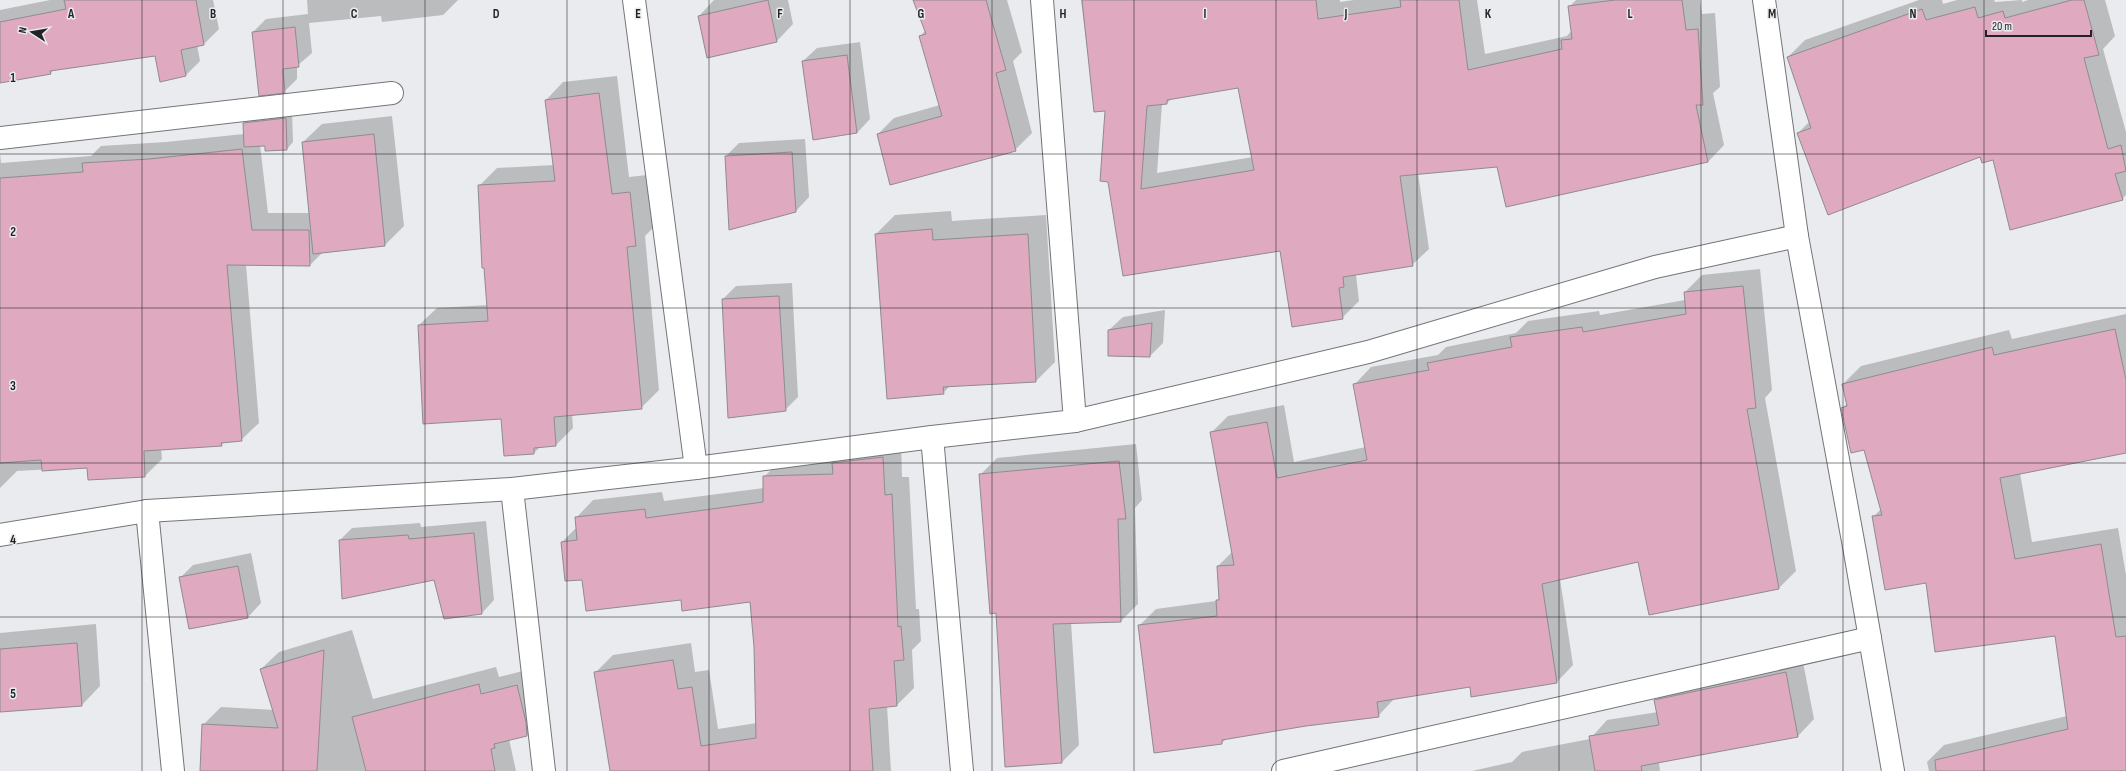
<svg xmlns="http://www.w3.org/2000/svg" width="2126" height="771" font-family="'Sofia Sans Condensed',sans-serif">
<rect width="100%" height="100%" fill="#e9ebee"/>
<g fill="#0003" fill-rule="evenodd">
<polygon points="50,0 213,0 219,29 204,44 197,45 200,61 185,76 156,55 54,69 51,73 0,82 0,10"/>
<polygon points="307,0 458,0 443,15 382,22 381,16 309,23 312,53 297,66 297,79 284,92 253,32 266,19 308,14"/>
<polygon points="714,0 788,0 793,24 776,42 699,16"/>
<polygon points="914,0 1007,0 1022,52 1013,61 1032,133 1015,150 878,134 894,118 940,105 920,36 926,30"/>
<path d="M1081,0h259v2l14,-2h123l8,54 82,-18 5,-6 -3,-23 7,-7h124l2,14 13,-1 5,74 -7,6 11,52 -16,17 -210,4 -80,7 11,76 -17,16 -56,10 3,26 -17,17 -61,-68 -157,25 -18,-165 -11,1zM1239,87l14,70 -96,16 5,-69 5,-1 4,-4z"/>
<polygon points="1919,0 1942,0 1943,4 1957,0 1994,0 1995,2 2022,0 2022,2 2028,0 2105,0 2115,36 2103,49 2126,132 2126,195 2122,199 1981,156 1798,133 1810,121 1788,57 1805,40"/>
<polygon points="860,42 870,119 857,133 803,61 817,48"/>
<polygon points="617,76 629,177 647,175 653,228 645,236 659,390 641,408 572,414 573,428 556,445 541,446 534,453 419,325 437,308 488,305 479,186 497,168 554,165 546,100 563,82"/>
<polygon points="292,112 293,142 287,149 260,145 268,213 310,213 303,142 322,124 392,116 404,226 385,245 323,252 310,265 246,265 259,423 241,440 225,442 221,445 161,449 162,459 145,476 88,467 17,471 0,488 0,153 1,163 91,156 101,146 166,142 244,134 244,123 250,116"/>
<polygon points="805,139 809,197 796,211 726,156 739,143"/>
<polygon points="951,211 952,221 1046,215 1055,362 1036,381 950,386 943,393 876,234 895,215"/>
<polygon points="1760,269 1772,390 1765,398 1796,571 1779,588 1650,613 1638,561 1560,579 1573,665 1556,683 1471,686 1395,698 1378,716 1306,725 1226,739 1222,743 1155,752 1139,626 1156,609 1216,601 1220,598 1218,566 1232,552 1211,433 1228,416 1284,405 1294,462 1366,447 1354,385 1371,367 1438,355 1446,347 1516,333 1528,321 1599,311 1600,315 1685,300 1685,292 1702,275"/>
<polygon points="792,283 798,397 785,410 723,299 736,286"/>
<polygon points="1165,310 1163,343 1150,356 1109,355 1109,330 1123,317"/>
<polygon points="2126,314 2126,452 2020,473 2032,542 2118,528 2126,575 2126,771 1929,771 1927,762 1944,745 2067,716 2055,635 1927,581 1873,517 1882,508 1865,448 1842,408 1848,403 1843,384 1861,366 2009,330 2012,339"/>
<polygon points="901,440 902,477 909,477 916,609 919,609 921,641 912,650 914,688 897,705 887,706 891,771 611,771 595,673 613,655 691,643 695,672 709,670 718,729 757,723 755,647 751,601 583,579 562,542 577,527 576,518 593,500 662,492 664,501 764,488 764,477 782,459"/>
<polygon points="1136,444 1142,500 1135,508 1138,604 1121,621 1071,622 1079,745 1062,762 980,475 997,458"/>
<polygon points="486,521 494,600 482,613 435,579 340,540 352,528 420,523 421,527"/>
<polygon points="251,553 261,603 248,617 180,578 193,565"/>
<polygon points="96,624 100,686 82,705 0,711 0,633"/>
<polygon points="352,630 373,699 496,667 499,677 535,668 544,717 527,735 509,739 516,771 201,771 203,725 221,707 274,710 261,669 279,652"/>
<polygon points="1802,657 1814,719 1798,736 1659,762 1660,771 1472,771 1512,762 1522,752 1590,739 1607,720 1658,712 1656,700 1672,684"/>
</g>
<g fill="#dfa9bf" stroke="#8f8c8d" fill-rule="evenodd">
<polygon points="64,0 196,0 204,45 181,50 186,76 160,82 155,56 50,71 51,74 0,83 0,22 66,9"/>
<polygon points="768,0 777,42 707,58 698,16"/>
<polygon points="913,0 986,0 1006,70 996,73 1016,151 890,185 877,134 942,116 919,36 926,34"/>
<path d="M1082,0h234l2,19 83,-12 -1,-7h59l9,70 94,-21 -1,-9 11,-1 -4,-33 47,-6h67l4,30 12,-1 5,76h-7l12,57 -202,45 -9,-40 -97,9 13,90 -70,11 1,10 -5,1 4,31 -51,8 -12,-76 -157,25 -15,-94 -8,-1 5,-70 -11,1zM1238,88l16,82 -113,19 6,-83 20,-2v-4z"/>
<polygon points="2072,0 2084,0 2099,55 2084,58 2108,149 2121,145 2126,171 2115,174 2123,200 2010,230 1993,160 1982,163 1980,157 1828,215 1797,133 1811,128 1787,57 1922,9 1926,20 1975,7 1978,18 2003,11 2005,18"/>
<polygon points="295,27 299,67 283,69 285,93 259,96 252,32"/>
<polygon points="847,55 857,133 813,140 802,61"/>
<polygon points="599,93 612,194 630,192 636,246 627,247 642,409 554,417 556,446 534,448 534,454 504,456 501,419 423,424 418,325 488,321 484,268 482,268 478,185 555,181 545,100"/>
<polygon points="286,118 287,150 265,151 265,146 244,147 243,123"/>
<polygon points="374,134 385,246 313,254 302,142"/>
<polygon points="242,149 252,230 309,230 310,266 227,265 242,441 221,443 222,446 144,451 145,477 88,480 87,468 42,471 41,460 0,463 0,178 83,172 82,163 149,159"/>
<polygon points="792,152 796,212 729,230 725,156"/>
<polygon points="932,229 933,240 1028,234 1036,382 943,387 944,394 887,399 875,234"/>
<polygon points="1743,286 1756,408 1747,409 1779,589 1649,615 1638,562 1542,584 1557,683 1471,697 1470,687 1377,702 1379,717 1306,726 1222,740 1222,744 1154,753 1138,625 1217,616 1216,600 1219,600 1217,566 1234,565 1210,432 1267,422 1277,478 1367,460 1353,384 1429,370 1427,363 1512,347 1510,337 1582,327 1583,332 1686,314 1684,292"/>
<polygon points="779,296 786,411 728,418 722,299"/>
<polygon points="1152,323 1150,357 1108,356 1108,330"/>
<polygon points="2115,329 2126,380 2126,453 2000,478 2015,559 2101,544 2116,637 2126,636 2126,771 1936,771 1935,760 2068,729 2055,636 1935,652 1926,583 1885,590 1872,516 1882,515 1864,450 1851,453 1841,408 1847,406 1842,384 1992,347 1994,355"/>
<polygon points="883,457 885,495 892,494 898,627 901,626 904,660 894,661 897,706 869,709 873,771 610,771 594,672 673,660 678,689 692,687 701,746 756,738 754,647 750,602 682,611 681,600 586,611 582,580 565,581 561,542 577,540 575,517 645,509 646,518 763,502 763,476 833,474 832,463"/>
<polygon points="1119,461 1126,519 1118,519 1121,622 1053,624 1062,763 1005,767 996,613 990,614 979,474"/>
<polygon points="474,533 482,614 444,619 434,580 342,599 339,540 408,535 409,539"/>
<polygon points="238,566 248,618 189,629 179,577"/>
<polygon points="77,643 82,706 0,712 0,649"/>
<polygon points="324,650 317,771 200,771 202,724 278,728 260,669"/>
<polygon points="1786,672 1798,737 1641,766 1642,771 1595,771 1589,736 1659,725 1654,700"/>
<polygon points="479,684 481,694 517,685 526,722 527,736 494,744 495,748 491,749 495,771 366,771 352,717"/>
</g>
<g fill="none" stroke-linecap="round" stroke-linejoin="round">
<g stroke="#747578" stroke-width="24">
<g id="street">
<polyline points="634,0 696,468"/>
<polyline points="1764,0 1797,236 1855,552 1893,771"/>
<polyline points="0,138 392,93"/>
<polyline points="1075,421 1368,352 1655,267 1797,236"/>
<polyline points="932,437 962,771"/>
<polyline points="512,489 544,771"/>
<polyline points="147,511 173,771"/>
<polyline points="0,535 147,511 512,489 696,468 932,437 1075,421 1042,0"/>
<polyline points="1283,771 1870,638"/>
</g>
</g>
<use href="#street" stroke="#fff" stroke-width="22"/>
</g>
<path fill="none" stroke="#222324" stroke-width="1" stroke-opacity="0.55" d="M142,0v771M283,0v771M425,0v771M567,0v771M709,0v771M850,0v771M992,0v771M1134,0v771M1276,0v771M1417,0v771M1559,0v771M1701,0v771M1843,0v771M1984,0v771M0,154h2126M0,308h2126M0,463h2126M0,617h2126"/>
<g font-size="13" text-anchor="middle" font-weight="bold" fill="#222324" stroke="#e9ebee" stroke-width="3" stroke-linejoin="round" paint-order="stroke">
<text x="71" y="18">A</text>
<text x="213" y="18">B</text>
<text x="354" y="18">C</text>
<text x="496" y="18">D</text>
<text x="638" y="18">E</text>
<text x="780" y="18">F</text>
<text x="921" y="18">G</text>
<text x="1063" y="18">H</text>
<text x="1205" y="18">I</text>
<text x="1346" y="18">J</text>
<text x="1488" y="18">K</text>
<text x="1630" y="18">L</text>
<text x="1772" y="18">M</text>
<text x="1913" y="18">N</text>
<text x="13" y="82">1</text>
<text x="13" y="236">2</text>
<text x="13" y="390">3</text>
<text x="13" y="544">4</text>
<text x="13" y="698">5</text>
</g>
<g transform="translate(32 32) rotate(282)" stroke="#e9ebee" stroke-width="3" paint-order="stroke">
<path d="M0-3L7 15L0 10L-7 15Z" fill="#222324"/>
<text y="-6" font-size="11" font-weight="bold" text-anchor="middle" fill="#222324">N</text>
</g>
<path d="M1986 30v6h105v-6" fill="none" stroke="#222324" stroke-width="2"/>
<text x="1992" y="30" font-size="12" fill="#222324" stroke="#e9ebee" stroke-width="3" paint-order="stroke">20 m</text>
</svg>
